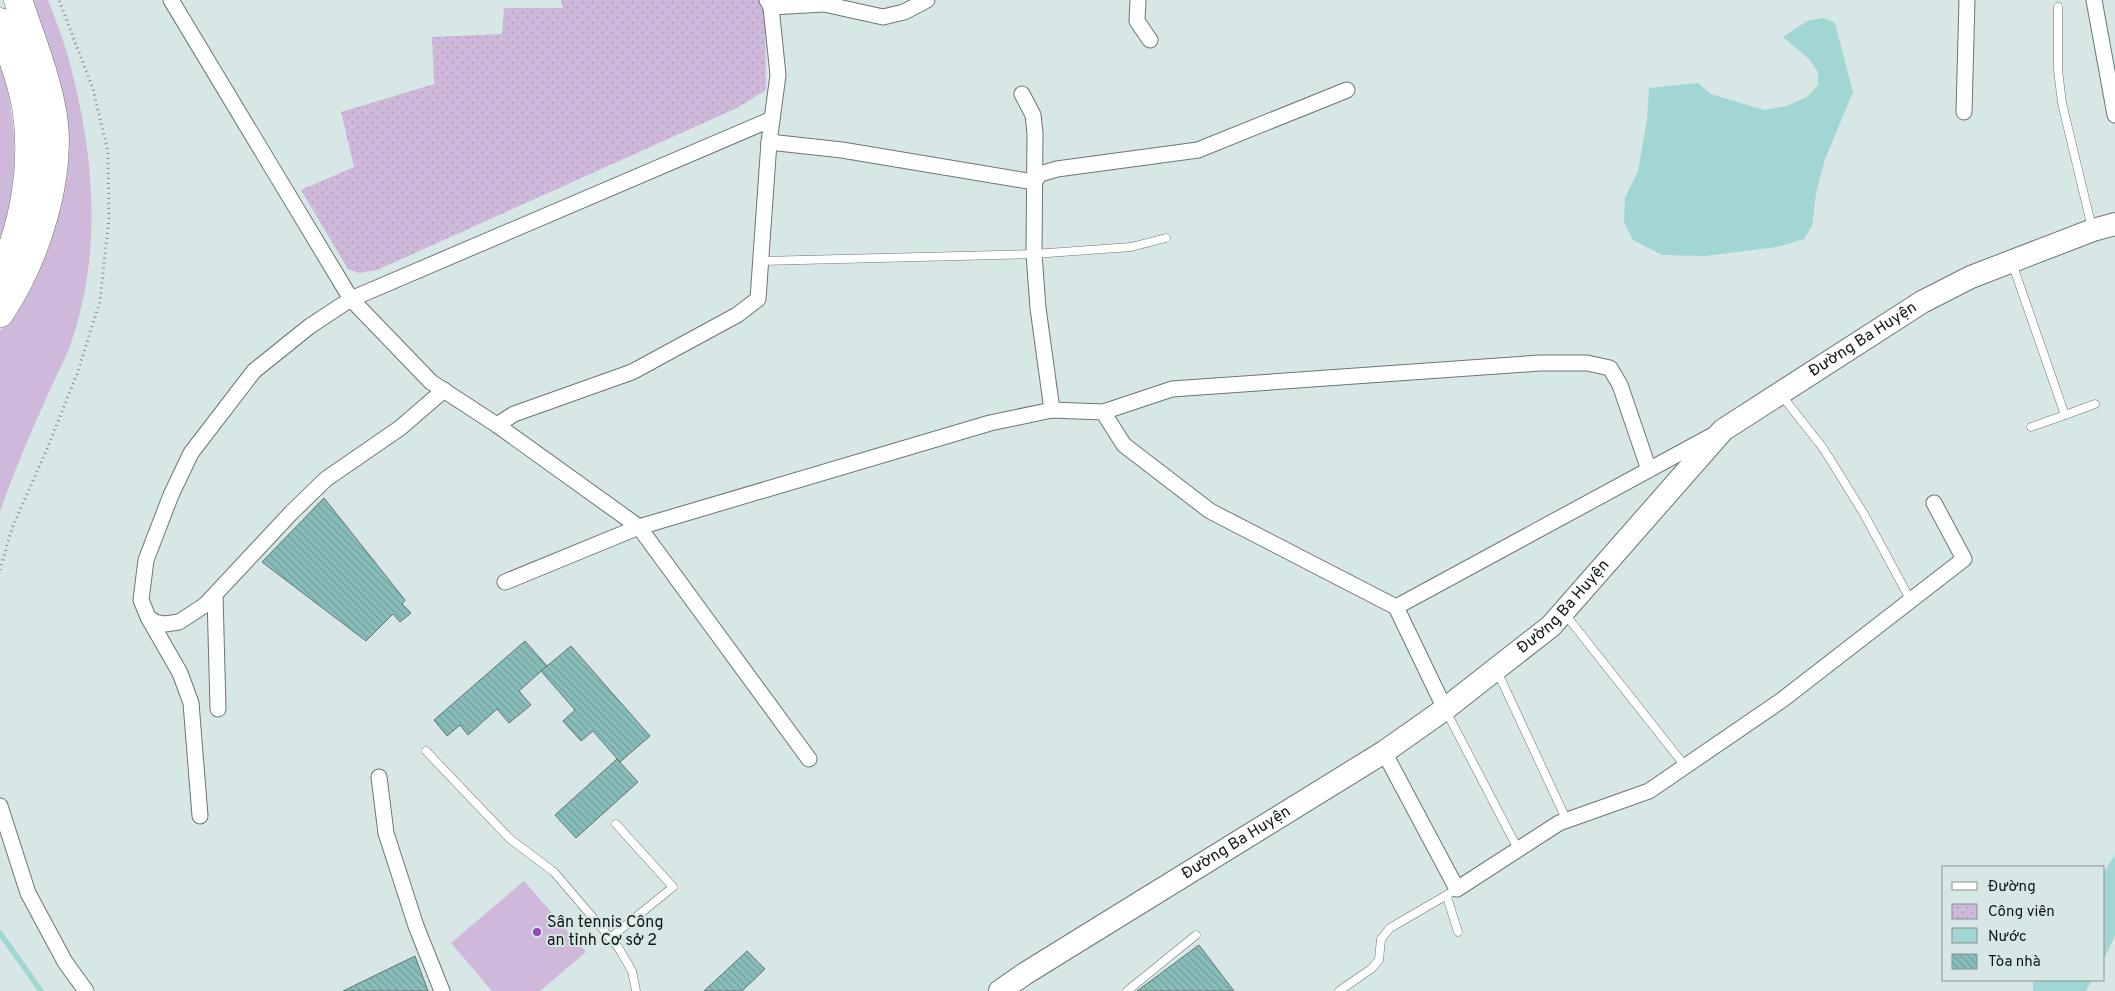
<svg xmlns="http://www.w3.org/2000/svg" width="2115" height="991" font-family="Overpass,sans-serif">
<defs>
<pattern id="park-dots" width="8" height="8" patternUnits="userSpaceOnUse" patternTransform="scale(1.25)"><rect width="8" height="8" fill="#ceb9db"/><path d="M2 2h.1M6 6h.1" fill="none" stroke="#b09ebb" stroke-width="1.8" stroke-linecap="round"/></pattern>
<pattern id="building-back-hatch" width="6" height="6" patternUnits="userSpaceOnUse" patternTransform="scale(1.25)"><rect width="6" height="6" fill="#88bdb9"/><path d="M-1 5l2 2M0 0l6 6M5-1l2 2" fill="none" stroke="#74a29e"/></pattern>
</defs>
<rect width="100%" height="100%" fill="#d7e7e6"/>
<g fill="#ceb9db">
<path d="M24,0h24c8,21 17,43 22,64 24,90 32,184 3,273 -6,19 -16,37 -24,55 -18,40 -35,79 -49,120v-181l28,-37 10,-21 8,-24z"/>
<path d="M0,55c18,73 20,118 0,191z"/>
<polygon points="524,881 586,952 540,991 492,991 451,943"/>
</g>
<polygon fill="url(#park-dots)" points="561,0 761,0 765,11 766,90 737,108 377,270 359,273 348,269 301,190 354,167 341,112 434,84 432,37 502,34 504,8 563,8"/>
<g fill="#a1d6d2">
<polygon points="1824,18 1835,23 1853,92 1825,159 1816,193 1812,226 1804,239 1777,247 1705,256 1662,255 1633,240 1624,222 1625,198 1638,171 1647,120 1649,88 1698,83 1711,94 1764,110 1787,106 1807,97 1818,85 1818,72 1809,59 1783,37 1807,21"/>
<polygon points="2115,855 2115,936 2104,958 2104,872"/>
<polygon points="2033,980 2092,980 2086,991 2033,991"/>
</g>
<g fill="none" stroke-linecap="round" stroke-linejoin="round">
<polyline stroke="#a1d6d2" stroke-width="5.5" points="0,933 41,991"/>
</g>
<g fill="url(#building-back-hatch)" stroke="#667473">
<polygon points="324,498 405,600 402,604 411,613 400,622 393,614 366,641 262,562"/>
<polygon points="525,641 547,666 519,691 531,705 509,723 497,709 468,735 460,725 447,736 434,720"/>
<polygon points="571,646 650,736 620,762 593,731 581,741 563,721 575,710 541,671"/>
<polygon points="617,759 638,782 576,838 555,815"/>
<polygon points="1199,945 1234,991 1137,991"/>
<polygon points="747,951 765,969 742,991 704,991"/>
<polygon points="415,956 428,991 343,991"/>
</g>
<g fill="none" stroke-linecap="round" stroke-linejoin="round">
<g stroke="#697775" stroke-width="9">
<g id="lane">
<polyline points="2058,7 2058,70 2062,103 2092,228"/>
<polyline points="762,261 1034,254 1131,247 1166,238"/>
<polyline points="2012,263 2065,415 2031,427"/>
<polyline points="1782,396 1823,448 1864,514 1911,601"/>
<polyline points="2065,415 2095,404"/>
<polyline points="1565,614 1685,766"/>
<polyline points="1497,671 1567,821"/>
<polyline points="1446,711 1519,851"/>
<polyline points="426,751 510,839 554,872 618,947 632,971 636,991"/>
<polyline points="1447,897 1458,932"/>
<polyline points="610,938 673,887 616,824"/>
<polyline points="1127,991 1196,935"/>
<polyline points="1339,991 1371,969 1379,960 1381,939 1390,928 1457,889"/>
</g>
</g>
<g stroke="#697775" stroke-width="17">
<g id="street">
<polyline points="171,0 351,299 310,326 254,371 191,453 171,495 146,560 141,600 148,617 155,622 165,624 179,622 205,605 292,512 326,479 400,428 444,390"/>
<polyline points="767,0 771,7 824,4 883,17 904,12 927,0"/>
<polyline points="1138,0 1137,21 1150,40"/>
<polyline points="2094,0 2115,115"/>
<polyline points="1022,94 1033,115 1035,133 1034,254 1038,308 1052,410"/>
<polyline points="1964,112 1967,0"/>
<polyline points="772,119 351,299 431,382 497,425 639,527 990,423 1052,410 1103,412 1124,445 1210,511 1396,607 1713,435"/>
<polyline points="769,142 842,150 1034,182"/>
<polyline points="1034,182 1040,174 1057,169 1198,150 1347,90"/>
<polyline points="1103,412 1172,389 1540,363 1587,363 1610,368 1620,385 1649,470"/>
<polyline points="497,425 514,414 632,372 737,315 758,299 769,142 778,75 771,7"/>
<polyline points="505,582 639,527 809,759"/>
<polyline points="215,595 218,709"/>
<polyline points="1396,607 1445,709"/>
<polyline points="148,617 180,673 191,703 200,816"/>
<polyline points="1384,752 1457,889 1559,823 1649,791 1782,700 1964,559 1934,503"/>
<polyline points="379,777 386,833 416,926 442,991"/>
<polyline points="0,806 28,893 65,962 86,991"/>
</g>
</g>
<g stroke="#697775" stroke-width="24">
<g id="secondary">
<path id="s1" d="M1000,991l26,-18 358,-221 61,-43 106,-83 172,-196 199,-128 49,-25 122,-47 22,-6"/>
</g>
</g>
<g stroke="#697775" stroke-width="29">
<g id="highway">
<path d="M0,22c9,27 21,55 26,84 9,57 -1,119 -26,171"/>
<path d="M0,313c36,-54 64,-139 52,-203 -7,-38 -22,-74 -34,-110"/>
</g>
</g>
<polyline stroke="#818c8b" stroke-width="3" stroke-dasharray="1 4" stroke-linecap="butt" points="0,570 12,528 47,449 77,374 100,301 109,218 108,152 93,89 59,0"/>
<use href="#lane" stroke="#fff" stroke-width="8"/>
<use href="#street" stroke="#fff" stroke-width="15"/>
<use href="#secondary" stroke="#fff" stroke-width="22"/>
<use href="#highway" stroke="#fff" stroke-width="28"/>
</g>
<circle fill="#9349bb" stroke="#d7e7e6" stroke-width="2" cx="537" cy="932" r="5"/>
<g text-anchor="middle" dominant-baseline="central" stroke-width="4" stroke-linejoin="round" paint-order="stroke">
<g font-size="16" fill="#101615" stroke="#d7e7e6">
<text stroke="none"><textPath href="#s1" startOffset="1089">Đường Ba Huyện</textPath></text>
<text stroke="none"><textPath href="#s1" startOffset="684">Đường Ba Huyện</textPath></text>
<text stroke="none"><textPath href="#s1" startOffset="279">Đường Ba Huyện</textPath></text>
</g>
<g font-size="16" fill="#101615" stroke="#d7e7e6" text-anchor="start">
<text x="547" y="923">Sân tennis Công<tspan x="547" dy="18">an tỉnh Cơ sở 2</tspan></text>
</g>
</g>
<rect x="1942" y="866" width="162" height="115" fill="#d7e7e6" stroke="#879392"/>
<rect x="1952" y="882" width="25" height="8" fill="#ffffff" stroke="#879392"/>
<text x="1988" y="891" font-size="15" fill="#101615">Đường</text>
<rect x="1952" y="904" width="25" height="15" fill="url(#park-dots)" stroke="#879392"/>
<text x="1988" y="916" font-size="15" fill="#101615">Công viên</text>
<rect x="1952" y="928" width="25" height="15" fill="#a1d6d2" stroke="#879392"/>
<text x="1988" y="941" font-size="15" fill="#101615">Nước</text>
<rect x="1952" y="954" width="25" height="15" fill="url(#building-back-hatch)" stroke="#879392"/>
<text x="1988" y="966" font-size="15" fill="#101615">Tòa nhà</text>
</svg>
